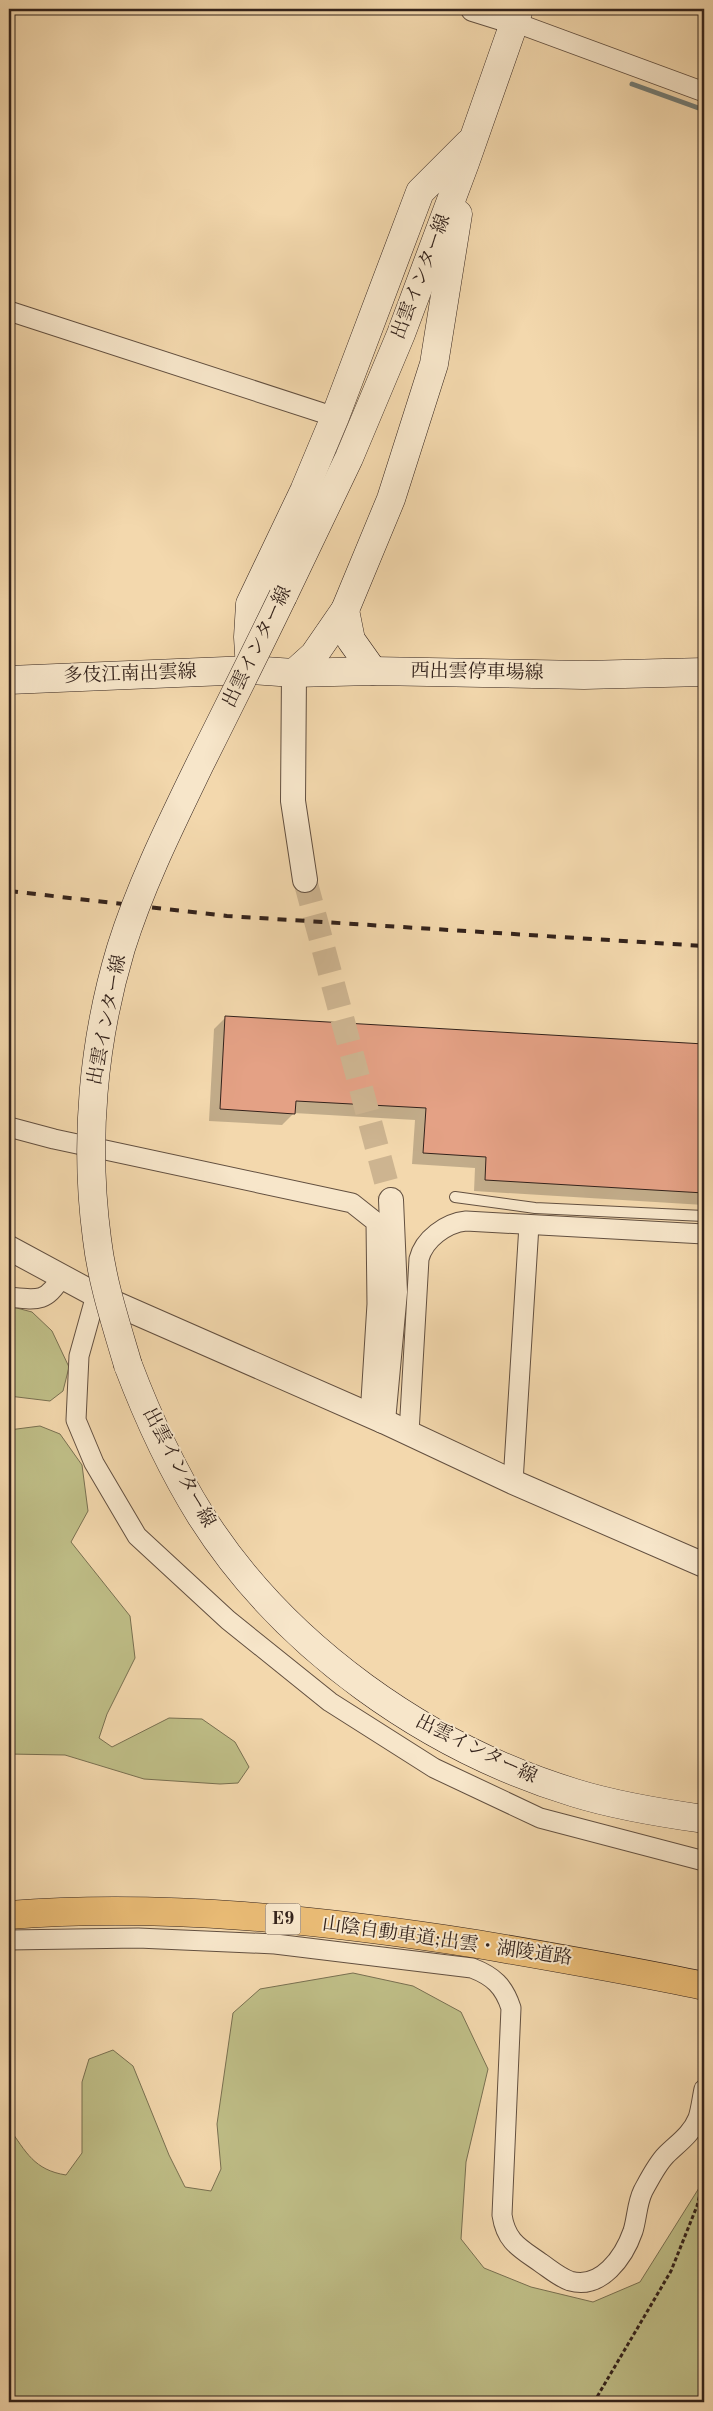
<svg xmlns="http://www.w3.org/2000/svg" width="713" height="2411" font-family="'Old Standard TT','Noto Serif JP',serif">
<rect width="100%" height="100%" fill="#f3d8ad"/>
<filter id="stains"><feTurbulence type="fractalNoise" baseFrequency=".004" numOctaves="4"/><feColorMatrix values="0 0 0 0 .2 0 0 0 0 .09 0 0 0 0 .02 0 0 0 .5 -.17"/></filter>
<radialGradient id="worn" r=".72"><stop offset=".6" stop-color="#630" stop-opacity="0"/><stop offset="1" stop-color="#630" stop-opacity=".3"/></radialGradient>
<g fill="#bfbe87" stroke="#797051">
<polygon points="9,1306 32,1312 52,1331 69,1367 63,1391 50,1401 9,1396"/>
<polygon points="40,1426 60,1434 82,1465 88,1511 71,1542 130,1616 135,1658 107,1714 99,1738 112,1747 169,1718 202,1719 235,1742 249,1767 238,1783 220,1784 144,1779 65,1755 9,1754 9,1430"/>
<path d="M353,1973l60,13 48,26 27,57 -22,93 -5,77 23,29 47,19 62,15 47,-20 64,-102v222h-695v-274c17,24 25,42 57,47l16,-22v-71l7,-23 24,-9 20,16 36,89 16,32 26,4 10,-22 -4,-45 16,-111 27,-24z"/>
</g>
<polygon fill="#0003" points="226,1017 704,1046 704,1205 474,1191 475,1168 412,1164 415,1120 294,1113 282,1125 209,1121 214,1029"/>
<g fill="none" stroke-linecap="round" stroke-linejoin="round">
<g stroke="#737c76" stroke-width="5">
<polyline points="400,9 411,12"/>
<polyline points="632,84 704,110"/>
</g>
</g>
<polygon fill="#e4a185" stroke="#33221b" points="225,1016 704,1044 704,1193 485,1180 486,1157 423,1153 426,1108 296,1101 295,1114 220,1109"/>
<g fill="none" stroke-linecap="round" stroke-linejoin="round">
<polyline stroke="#cdb490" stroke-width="24" stroke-dasharray="24 12" stroke-linecap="butt" points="305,880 391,1200"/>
<g stroke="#635040" stroke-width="12">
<polyline id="service" points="455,1197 535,1208 704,1216"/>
</g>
<g stroke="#635040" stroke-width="21">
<g id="minor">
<polyline points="514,22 704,92"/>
<polyline points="9,311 335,417"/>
<polyline points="9,1127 54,1139 352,1203 376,1222 377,1304 370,1416"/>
<polyline points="96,1295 79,1356 76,1420 94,1463 137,1536 228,1620 330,1702 434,1768 540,1818 704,1861"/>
<path d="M9,1297c27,3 38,6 52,-20"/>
<path d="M409,1433l10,-174c5,-20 27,-36 47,-38l238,13"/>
<polyline points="513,1482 529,1225"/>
<path d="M9,1940l129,-2 137,6 197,24c21,8 32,18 39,40l-9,207c4,27 18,33 39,48 9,6 18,14 29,18 31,9 54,-24 63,-50 4,-13 4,-28 10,-40 6,-11 14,-27 23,-36 12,-12 25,-20 32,-37 3,-9 4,-20 6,-29"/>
</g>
</g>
<g stroke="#635040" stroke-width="26">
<g id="tertiary">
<polyline points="473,9 514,22"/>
<polyline points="294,673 293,801 305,880"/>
<polyline points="9,1248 96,1295 383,1421 513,1482 704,1565"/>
<polyline points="383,1421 395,1292 391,1200"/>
</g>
</g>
<g stroke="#33221b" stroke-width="29">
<g id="secondary">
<polyline points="283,596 349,458 401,334 465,163 519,9"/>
<polyline points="345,610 351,640 373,671"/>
<polyline points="250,670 248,637 250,604 304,491 335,417 420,192 469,143"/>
<polyline points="294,673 314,655 345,610 391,499 434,364 458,214"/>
<polyline points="9,680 250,670 294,673 373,671 584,675 704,672"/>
<path d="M128,1365c20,53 43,103 73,151 83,131 226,232 374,277 42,13 86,20 129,26"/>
</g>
</g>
<g stroke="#33221b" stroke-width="29">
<path id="motorway" d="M9,1915c156,-12 314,5 468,29 76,13 152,26 227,42"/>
</g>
<polyline stroke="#33221b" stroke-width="3" stroke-dasharray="4 2.5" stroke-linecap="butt" points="594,2402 671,2271 697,2206 704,2178"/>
<use href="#service" stroke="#f7e6ca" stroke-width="10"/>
<use href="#minor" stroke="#f7e6ca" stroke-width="19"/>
<use href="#tertiary" stroke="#f7e6ca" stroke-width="24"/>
<use href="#secondary" stroke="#f7e6ca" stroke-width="28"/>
<use href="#motorway" stroke="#eabc76" stroke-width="28"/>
<polyline stroke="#33221b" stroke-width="4" stroke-dasharray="9 9" stroke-linecap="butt" points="9,891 227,916 704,946"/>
<g stroke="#33221b" stroke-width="29" stroke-linecap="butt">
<path id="secondary-bridge" d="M128,1365c-12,-41 -26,-83 -31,-126 -13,-97 -4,-198 24,-291 20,-64 50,-124 79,-184 28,-56 56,-112 83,-168"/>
</g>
<use href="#secondary-bridge" stroke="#f7e6ca" stroke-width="28"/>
</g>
<g text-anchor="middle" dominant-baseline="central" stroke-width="4" stroke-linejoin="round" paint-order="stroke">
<rect fill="#f7e6ca" stroke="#6e5d50" stroke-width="1" x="265.5" y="1903.5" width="35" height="31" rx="4"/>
<g font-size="18" font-weight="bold" fill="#33221b">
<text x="283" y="1919">E9</text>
</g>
<g font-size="19" fill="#33221b" stroke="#f7e6ca">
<text transform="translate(422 277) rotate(-69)">出雲インター線</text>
<text transform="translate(258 647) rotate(-64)">出雲インター線</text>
<text transform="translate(477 673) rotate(1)">西出雲停車場線</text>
<text transform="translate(130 675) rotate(-2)">多伎江南出雲線</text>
<text transform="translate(108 1020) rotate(-79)">出雲インター線</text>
<text transform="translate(178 1468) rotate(62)">出雲インター線</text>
<text transform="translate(476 1750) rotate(26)">出雲インター線</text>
<text transform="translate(447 1942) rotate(8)">山陰自動車道;出雲・湖陵道路</text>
</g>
</g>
<rect width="713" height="2411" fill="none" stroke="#f3d8ad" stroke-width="30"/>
<rect x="10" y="10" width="693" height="2391" fill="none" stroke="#33221b" stroke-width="2.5"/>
<rect x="15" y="15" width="683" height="2381" fill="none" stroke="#33221b"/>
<rect width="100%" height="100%" filter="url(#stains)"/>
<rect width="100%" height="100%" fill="url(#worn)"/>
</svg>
